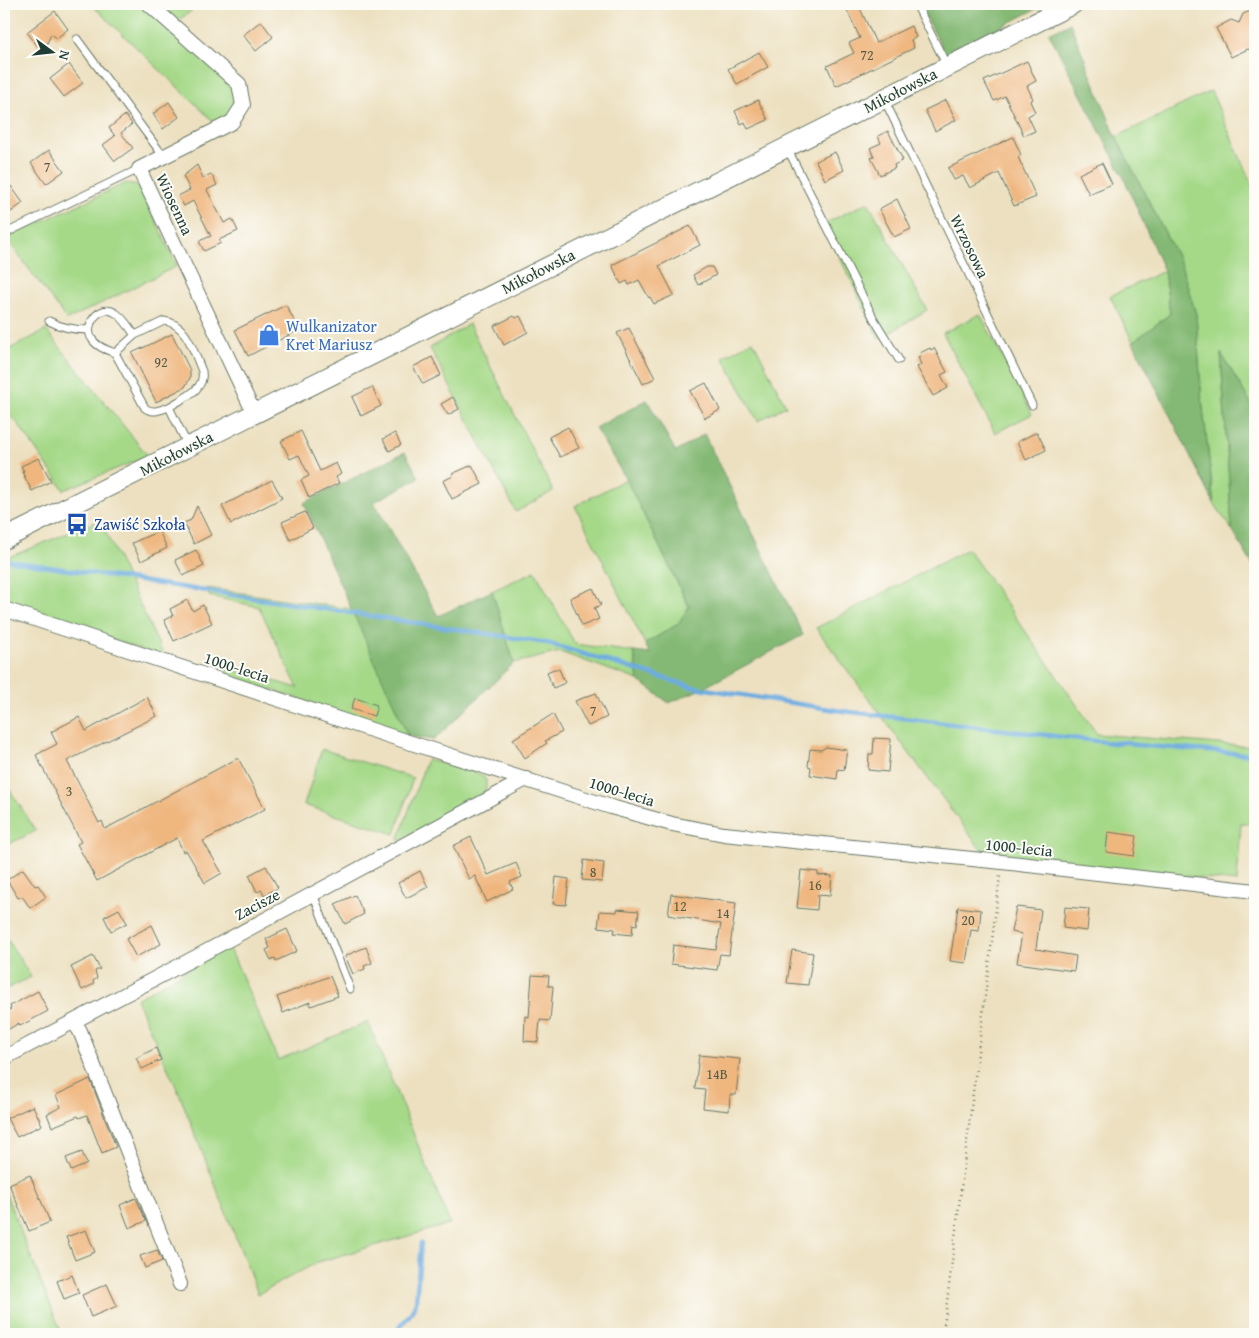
<svg xmlns="http://www.w3.org/2000/svg" width="1259" height="1338" font-family="'Gentium Book Plus',serif">
<rect width="100%" height="100%" fill="#fdfcf7"/>
<filter id="ink" filterUnits="userSpaceOnUse"><feTurbulence type="fractalNoise" baseFrequency=".02" numOctaves="2"/><feDisplacementMap in="SourceGraphic" scale="10" xChannelSelector="R" yChannelSelector="G"/><feConvolveMatrix kernelMatrix="1 2 1 2 8 2 1 2 1" color-interpolation-filters="sRGB"/></filter>
<filter id="wash" filterUnits="userSpaceOnUse"><feTurbulence type="fractalNoise" baseFrequency=".0096" numOctaves="4" result="noise"/><feDisplacementMap in="SourceGraphic" scale="20" xChannelSelector="R" yChannelSelector="G"/><feGaussianBlur stdDeviation="1.12" result="paint"/><feColorMatrix in="noise" values="0 0 0 0 0 0 0 0 0 0 0 0 0 0 0 0 0 1.4 0 .05"/><feComposite in="paint" operator="in"/></filter>
<g filter="url(#wash)">
<rect width="100%" height="100%" fill="#ece0c0"/>
<g fill="#a5d988" stroke="#628b5e">
<polygon points="91,4 145,4 235,85 240,101 229,116 215,123"/>
<polygon points="157,4 201,4 176,22"/>
<polygon points="1211,91 1255,192 1255,410 1221,355 1232,530 1214,503 1201,391 1196,314 1180,262 1116,137"/>
<polygon points="126,183 139,185 177,266 67,320 6,238"/>
<polygon points="868,202 927,310 879,339 824,224"/>
<polygon points="1164,271 1170,314 1133,342 1110,296"/>
<polygon points="980,314 1032,414 995,433 943,333"/>
<polygon points="469,324 553,491 516,512 430,348"/>
<polygon points="46,330 148,456 64,490 18,424 4,409 4,352"/>
<polygon points="753,341 786,406 758,421 723,357"/>
<polygon points="626,479 689,607 678,624 645,644 575,506"/>
<polygon points="100,520 165,658 4,602 4,559"/>
<polygon points="968,549 1097,734 1255,747 1255,824 1241,823 1237,882 986,855 982,851 816,628"/>
<polygon points="535,571 575,644 634,652 638,680 560,652 514,663 492,591"/>
<polygon points="207,588 352,609 408,736 227,675 225,667 298,688 259,607 209,596"/>
<polygon points="322,749 413,778 395,834 304,805"/>
<polygon points="427,759 481,774 486,780 486,788 481,798 398,841"/>
<polygon points="4,781 36,831 4,846"/>
<polygon points="4,934 31,977 4,990"/>
<polygon points="229,946 278,1060 368,1022 450,1224 318,1262 258,1294 179,1093 136,999"/>
<polygon points="4,1190 62,1334 4,1334"/>
</g>
<g fill="#84b974" stroke="#527b54">
<polygon points="919,4 1046,4 946,55"/>
<polygon points="1070,23 1116,137 1180,262 1196,314 1201,391 1214,503 1133,342 1170,314 1164,271 1124,178 1049,33"/>
<polygon points="1221,353 1255,410 1255,569 1232,530"/>
<polygon points="647,400 676,452 704,434 803,635 703,688 669,703 638,680 634,652 650,654 645,644 678,624 689,606 626,479 595,428"/>
<polygon points="405,452 419,478 374,502 438,616 492,591 514,663 434,740 408,736 304,503"/>
</g>
<g fill="none" stroke-linecap="round" stroke-linejoin="round">
<g stroke="#6dace0" stroke-width="4.5">
<polyline points="4,560 547,643 693,687 842,711 1114,743 1128,742 1136,745 1255,755"/>
<polyline points="394,1334 411,1313 416,1302 421,1243"/>
</g>
</g>
<g id="blocks">
<g fill="#efb67e">
<polygon points="844,4 858,4 876,43 911,26 916,37 911,40 914,48 836,86 827,66 854,53 849,43 860,38"/>
<polygon points="1255,9 1255,52 1248,49 1231,57 1216,28 1231,20 1239,23 1243,14"/>
<polygon points="55,11 68,29 57,38 51,34 43,53 27,32"/>
<polygon points="261,21 273,37 256,51 243,35"/>
<polygon points="759,52 768,67 737,84 728,69"/>
<polygon points="1027,61 1036,81 1027,86 1033,99 1030,101 1035,112 1028,116 1035,131 1024,136 1005,96 994,101 984,81"/>
<polygon points="69,64 83,83 64,97 50,79"/>
<polygon points="758,100 768,120 748,129 745,122 741,124 735,111"/>
<polygon points="946,100 956,120 935,131 925,110"/>
<polygon points="169,102 179,117 163,129 153,114"/>
<polygon points="125,115 132,124 121,133 133,148 115,161 103,145 115,136 109,128"/>
<polygon points="888,131 903,160 894,165 895,168 880,175 871,158 874,157 870,148 881,143 878,136"/>
<polygon points="1013,137 1021,155 1018,157 1036,197 1014,206 999,173 970,188 963,176 954,180 948,168"/>
<polygon points="49,150 64,171 46,184 31,163"/>
<polygon points="835,152 844,170 825,180 816,161"/>
<polygon points="1102,163 1112,184 1089,194 1079,174"/>
<polygon points="197,165 203,178 211,174 217,185 207,190 224,223 232,219 238,231 219,240 221,243 204,251 199,241 211,236 193,201 184,206 178,196 190,190 183,176"/>
<polygon points="11,186 23,203 4,217 4,192"/>
<polygon points="897,199 911,229 894,237 879,209"/>
<polygon points="690,226 700,245 659,266 674,295 654,304 650,297 649,298 639,280 629,285 627,281 621,284 612,265"/>
<polygon points="707,267 712,267 716,275 698,285 693,275"/>
<polygon points="286,305 299,330 248,356 235,330"/>
<polygon points="514,316 516,318 520,316 528,332 504,345 494,326"/>
<polygon points="629,328 655,378 643,384 617,333"/>
<polygon points="172,334 190,370 190,378 185,387 156,402 132,353"/>
<polygon points="930,348 931,350 934,348 947,372 941,375 948,388 933,396 917,367 921,365 918,357 921,356 920,353"/>
<polygon points="432,357 441,375 423,384 413,367"/>
<polygon points="706,383 720,410 705,418 690,391"/>
<polygon points="372,387 381,406 361,416 352,397"/>
<polygon points="453,397 459,409 448,415 441,404"/>
<polygon points="568,427 579,448 560,457 549,437"/>
<polygon points="301,431 320,471 336,463 341,474 336,477 339,483 309,498 301,480 309,476 299,455 290,459 281,441"/>
<polygon points="1037,432 1046,450 1026,460 1017,442"/>
<polygon points="395,433 401,445 389,451 383,439"/>
<polygon points="39,458 51,481 32,491 22,472 24,471 21,466"/>
<polygon points="472,465 482,484 452,499 443,481 453,476 452,474"/>
<polygon points="272,480 282,498 231,524 222,506"/>
<polygon points="197,506 211,535 194,544 184,523 191,520"/>
<polygon points="305,512 313,528 290,540 282,522"/>
<polygon points="159,531 167,548 141,561 132,543"/>
<polygon points="196,550 204,566 183,576 175,560"/>
<polygon points="593,588 601,605 594,608 599,619 582,626 570,598"/>
<polygon points="187,600 193,611 203,605 212,623 174,641 164,620 173,616 170,609"/>
<polygon points="554,669 559,669 565,683 553,688 547,672"/>
<polygon points="596,693 607,717 588,726 575,701"/>
<polygon points="147,697 157,716 67,761 99,823 102,821 105,829 238,758 265,809 203,841 222,873 205,883 186,850 183,852 177,838 97,881 77,844 81,842 36,755 57,744 51,732 79,717 86,731"/>
<polygon points="355,698 377,705 374,716 351,709"/>
<polygon points="553,714 562,732 545,741 547,743 525,758 513,739"/>
<polygon points="874,738 891,739 888,772 868,770 869,754 873,754"/>
<polygon points="826,747 847,750 844,770 838,769 837,779 810,775 811,767 808,766 810,749 821,750"/>
<polygon points="1108,832 1137,836 1134,856 1106,852"/>
<polygon points="471,837 488,875 516,863 522,877 510,882 513,889 487,902 475,876 469,879 453,846"/>
<polygon points="584,860 604,863 602,882 582,880"/>
<polygon points="266,866 278,888 264,895 262,890 257,892 249,875"/>
<polygon points="23,869 35,886 38,885 46,897 30,908 22,896 18,898 7,880"/>
<polygon points="801,870 818,872 818,875 832,876 830,896 818,895 817,910 797,908"/>
<polygon points="420,871 428,887 406,898 398,883"/>
<polygon points="556,877 569,879 566,905 553,904"/>
<polygon points="671,894 736,903 729,955 720,954 717,970 671,964 673,945 716,950 721,924 668,915"/>
<polygon points="355,895 364,914 345,924 335,904"/>
<polygon points="958,907 981,910 979,931 971,930 966,963 950,961"/>
<polygon points="1016,907 1041,910 1036,949 1076,956 1074,971 1017,963 1022,934 1011,932"/>
<polygon points="1065,907 1089,909 1087,931 1063,928"/>
<polygon points="119,909 127,923 111,931 104,917"/>
<polygon points="617,909 639,911 637,925 633,924 632,935 614,933 615,929 598,927 600,911 617,912"/>
<polygon points="152,925 161,944 136,957 126,939"/>
<polygon points="287,929 297,951 276,961 275,958 271,960 266,950 270,948 266,939"/>
<polygon points="366,947 372,963 364,966 365,969 353,974 345,956"/>
<polygon points="792,950 813,953 808,985 787,983"/>
<polygon points="93,956 100,969 95,971 97,978 93,981 94,984 82,990 71,967"/>
<polygon points="532,975 549,976 548,986 553,986 550,1021 540,1020 538,1042 524,1041 525,1016 529,1017"/>
<polygon points="330,976 338,996 311,1006 310,1002 283,1013 277,997"/>
<polygon points="38,991 48,1011 20,1026 19,1023 4,1032 4,1013 11,1009 10,1006"/>
<polygon points="156,1048 161,1060 142,1069 136,1058"/>
<polygon points="699,1055 740,1059 736,1095 730,1095 729,1111 703,1108 705,1090 695,1089"/>
<polygon points="90,1079 116,1147 102,1153 87,1115 79,1118 78,1116 52,1127 47,1114 61,1107 56,1095"/>
<polygon points="33,1106 42,1125 17,1137 7,1118"/>
<polygon points="82,1152 87,1164 71,1171 66,1158"/>
<polygon points="30,1175 50,1222 29,1231 9,1184"/>
<polygon points="136,1198 146,1221 129,1228 120,1205"/>
<polygon points="86,1230 95,1252 75,1260 66,1237"/>
<polygon points="157,1250 162,1261 145,1268 140,1256"/>
<polygon points="72,1275 79,1293 64,1299 57,1281"/>
<polygon points="107,1284 117,1306 91,1317 82,1295"/>
</g>
</g>
</g>
<g filter="url(#ink)">
<use href="#blocks" fill-opacity="0" stroke="#677665" stroke-width="1"/>
<g fill="none" stroke-linecap="round" stroke-linejoin="round">
<g stroke="#677665" stroke-width="9">
<g id="lane">
<polyline points="916,4 947,66"/>
<polyline points="77,39 164,157"/>
<polyline points="884,99 1032,405"/>
<polyline points="787,148 874,319 899,360"/>
<polyline points="8,232 139,169"/>
<path d="M49,321c13,7 25,9 40,9"/>
<path d="M135,335l29,-14c23,2 30,32 38,50 4,19 -19,27 -33,36"/>
<path d="M115,353l20,-18c-6,-7 -12,-19 -21,-23 -15,-8 -31,14 -22,27 5,8 15,11 23,14l30,55c8,6 15,2 24,-1l19,39"/>
<polyline points="313,894 350,989"/>
</g>
</g>
<g stroke="#677665" stroke-width="16">
<g id="street">
<polyline points="149,4 239,84 243,105 232,122 139,169 254,413"/>
<polyline points="4,609 402,740 611,807 672,824 724,834 1002,862 1255,891"/>
<polyline points="74,1022 80,1031 180,1284"/>
<polyline points="4,1058 198,956 526,779"/>
</g>
</g>
<g stroke="#677665" stroke-width="21">
<polyline id="secondary" points="4,539 1073,4"/>
</g>
<polyline stroke="#677665" stroke-width="2.5" stroke-dasharray="1 4" stroke-linecap="butt" points="943,1334 1000,876"/>
<use href="#lane" stroke="#fff" stroke-width="7"/>
<use href="#street" stroke="#fff" stroke-width="14"/>
<use href="#secondary" stroke="#fff" stroke-width="19"/>
</g>
</g>
<defs>
<g id="shop-bare" transform="scale(1.725)"><path d="M-5-2.5h2.3a2.7 3.5 0 0 1 5.4 0H5L5.5 6h-11ZM-1.5-2.5h3a1.5 2.3 0 0 0-3 0Z" fill="#3f7fe0" stroke="#fdfcf7" stroke-width="2.5" paint-order="stroke"/></g>
<g id="bus-bare" transform="scale(1.725)"><path d="M-5-6H5V4H4V6H2V4H-2V6H-4V4H-5ZM-3.5-4V0h7V-4ZM-3.5 1.2v1.5H-2V1.2ZM2 1.2v1.5H3.5V1.2Z" fill="#1a4fb4" stroke="#fdfcf7" stroke-width="2.5" paint-order="stroke"/></g>
</defs>
<g fill-rule="evenodd">
<use href="#shop-bare" x="269" y="335"/>
<use href="#bus-bare" x="77" y="524"/>
</g>
<g text-anchor="middle" dominant-baseline="central" stroke-width="4" stroke-linejoin="round" paint-order="stroke">
<g font-size="14" fill="#535b46">
<text x="867" y="55">72</text>
<text x="47" y="167">7</text>
<text x="161" y="362">92</text>
<text x="593" y="711">7</text>
<text x="69" y="791">3</text>
<text x="593" y="872">8</text>
<text x="815" y="885">16</text>
<text x="680" y="906">12</text>
<text x="723" y="913">14</text>
<text x="968" y="920">20</text>
<text x="717" y="1074">14B</text>
</g>
<g font-size="16" fill="#1f3d34" stroke="#fdfcf7">
<text transform="translate(900 90) rotate(-27)">Mikołowska</text>
<text transform="translate(175 204) rotate(65)">Wiosenna</text>
<text transform="translate(970 246) rotate(64)">Wrzosowa</text>
<text transform="translate(538 271) rotate(-27)">Mikołowska</text>
<text transform="translate(176 453) rotate(-27)">Mikołowska</text>
<text transform="translate(237 667) rotate(18)">1000-lecia</text>
<text transform="translate(622 791) rotate(17)">1000-lecia</text>
<text transform="translate(1019 847) rotate(6)">1000-lecia</text>
<text transform="translate(257 904) rotate(-28)">Zacisze</text>
</g>
<g font-size="16" fill="#366cbe" stroke="#fdfcf7" text-anchor="start">
<text x="286" y="326">Wulkanizator<tspan x="286" dy="18">Kret Mariusz</tspan></text>
</g>
<g font-size="16" fill="#164399" stroke="#fdfcf7" text-anchor="start">
<text x="94" y="524">Zawiść Szkoła</text>
</g>
</g>
<rect width="1259" height="1338" fill="none" stroke="#fdfcf7" stroke-width="20"/>
<g transform="translate(52 52) rotate(105)" stroke="#fdfcf7" stroke-width="4" paint-order="stroke">
<path d="M0-4L9 19L0 12L-9 19Z" fill="#1f3d34"/>
<text y="-8" font-size="14" font-weight="bold" text-anchor="middle" fill="#1f3d34">N</text>
</g>
</svg>
